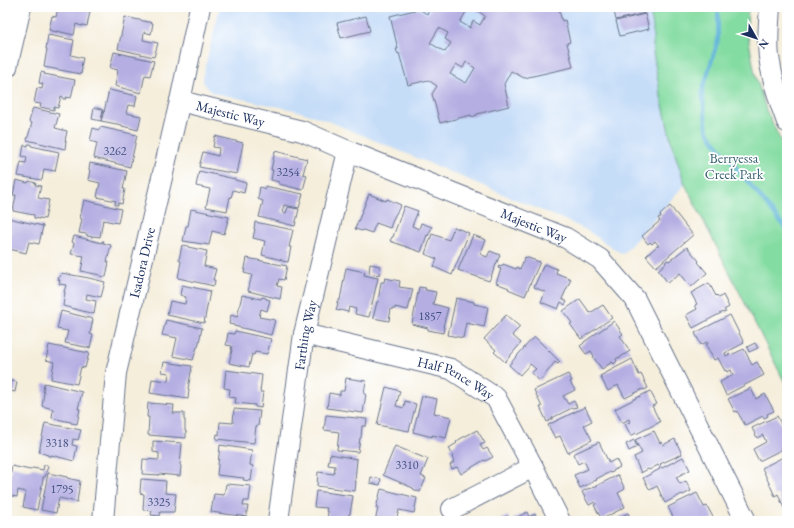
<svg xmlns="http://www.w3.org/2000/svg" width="794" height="528" font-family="'EB Garamond',serif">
<rect width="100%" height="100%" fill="#fff"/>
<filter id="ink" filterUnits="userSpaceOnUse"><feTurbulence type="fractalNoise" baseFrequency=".025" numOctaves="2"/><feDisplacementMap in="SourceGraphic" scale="8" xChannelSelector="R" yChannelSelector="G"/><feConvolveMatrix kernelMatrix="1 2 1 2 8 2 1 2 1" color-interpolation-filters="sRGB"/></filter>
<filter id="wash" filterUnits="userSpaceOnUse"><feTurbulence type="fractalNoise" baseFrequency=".012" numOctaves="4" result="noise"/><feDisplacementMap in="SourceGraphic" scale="16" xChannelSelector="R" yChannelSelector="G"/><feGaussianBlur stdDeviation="0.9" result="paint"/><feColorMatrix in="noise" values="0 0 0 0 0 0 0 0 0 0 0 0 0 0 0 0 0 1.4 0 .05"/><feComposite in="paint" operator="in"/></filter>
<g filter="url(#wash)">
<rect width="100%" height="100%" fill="#f5eedb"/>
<polygon fill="#c6ddf8" points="220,7 649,7 653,27 653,52 660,92 672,145 685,184 623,254 614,249 588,231 567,221 333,123 317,117 294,110 214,93 210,91 206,87 203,81 203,75"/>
<polygon fill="#83dca1" stroke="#4f8680" points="649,7 748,7 747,30 755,74 766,110 787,154 787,387 685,184 672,145 660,92 653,52 653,27"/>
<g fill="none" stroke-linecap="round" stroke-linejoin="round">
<polyline stroke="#5bb2d8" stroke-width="4" points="718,7 718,40 702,92 707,129 712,138 787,230"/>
</g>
<g id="blocks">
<g fill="#b4aee2" fill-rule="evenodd">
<polygon points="58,7 91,7 87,26 82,25 82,26 76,24 74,35 57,31 57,32 49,30 52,16 56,17"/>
<path d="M432,7h37l-9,15 10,6 3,-7 7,4 5,-9 -13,-9h32l3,2 8,-2h43l4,14 3,-1 5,22 -3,1 6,24 -49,11 -13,-7 -7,13 5,22 -32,8v1l-5,2 -1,-2 -31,8 -8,-29 5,-8 -9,-6 -20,5 -9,-32 -1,1 -2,-5h2l-8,-33 29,-7 8,5zM439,28l9,5 -3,6 6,4 -6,9 -15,-9zM466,62l9,6 -9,15 -16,-9 6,-10 7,4z"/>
<polygon points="613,7 644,7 645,13 616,20"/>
<polygon points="645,14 649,29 620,36 616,21"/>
<polygon points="366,16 370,31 341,38 337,23"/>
<polygon points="125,17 153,23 151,34 144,32 143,40 158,43 154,57 118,49"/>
<polygon points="48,35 74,40 71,55 83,58 81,67 82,68 81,74 44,67 47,49 46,49"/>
<polygon points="114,52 154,61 150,76 145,75 141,93 115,86 118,70 110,68"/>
<polygon points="41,72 45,73 44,74 75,80 71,98 66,97 66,99 63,99 63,97 61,96 58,108 54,107 54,110 40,107 41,104 34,103 37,88 42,89 43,84 39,83"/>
<polygon points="109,90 137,96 135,106 128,105 126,113 141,116 138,130 122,126 122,125 101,121 104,111 104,112"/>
<polygon points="33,108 59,114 55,128 67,131 65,141 66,141 65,149 27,140 32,123 29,122"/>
<polygon points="94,108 98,108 103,110 101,121 92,119"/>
<polygon points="100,127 137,135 130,167 94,158 97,143 90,141 93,128 99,130"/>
<polygon points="215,136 243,143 237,174 199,167 203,152 218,156 219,148 213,147"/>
<polygon points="28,144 31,144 31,146 59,152 55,171 44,169 42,180 18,176 21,162 26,163 27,157 22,156 24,145 28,146"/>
<polygon points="275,151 307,159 303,174 307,175 303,190 279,184 279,182 271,180 273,170 271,170"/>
<polygon points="90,163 127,171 123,189 125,189 122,204 118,203 118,205 115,205 116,201 97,197 100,183 88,180 90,170 89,170"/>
<polygon points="199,171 235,179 235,180 246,183 244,193 233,190 231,198 230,197 227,211 206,207 210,189 196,186"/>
<polygon points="16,180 28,183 29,181 36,183 35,185 41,186 38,198 49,200 45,219 39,218 39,219 34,218 34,215 13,211 16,195 13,195"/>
<polygon points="265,186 303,194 299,208 284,205 282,212 286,213 288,207 299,209 295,226 259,217 263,201 258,199 260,187 265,189"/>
<polygon points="369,194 386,201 387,199 401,205 394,217 390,228 376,223 372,233 363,230 362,231 355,229"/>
<polygon points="84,200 121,209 118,223 103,220 100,237 93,236 93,237 87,236 87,234 79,233 82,219 80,218"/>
<polygon points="404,206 418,211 412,226 419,229 421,223 432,227 428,236 427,235 421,252 390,241 392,237 393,237"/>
<polygon points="670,206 693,235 656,267 646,256 657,246 659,246 655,241 652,244 650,242 648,244 642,236 660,221 658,218 660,217 661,217 660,215"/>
<polygon points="191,209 229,217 224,234 212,231 209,245 183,241 186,226 188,226"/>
<polygon points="8,218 43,226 39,244 29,242 26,253 9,249 9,250 7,250 7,234 10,235 11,229 7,229"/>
<polygon points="255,222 293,230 289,247 291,247 288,262 282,261 282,260 262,255 265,241 253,238 255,229 254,229"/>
<polygon points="454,227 469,233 452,275 434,267 437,259 425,254 432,234 449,240"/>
<polygon points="473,235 486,240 480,254 487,257 490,251 500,255 489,281 458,270"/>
<polygon points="74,236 102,243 102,241 104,241 103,243 111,245 107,262 109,262 106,277 100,276 100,275 81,271 84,256 71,254 74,243 72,242"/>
<polygon points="182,245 188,246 188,247 207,251 204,266 216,269 213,280 215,280 214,286 178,278 181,261 179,260"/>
<polygon points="687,247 699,261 698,262 707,273 691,287 680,273 668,283 658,270 666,263 665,262 668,260 669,261"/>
<polygon points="525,257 540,262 525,296 508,289 509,288 496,283 501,269 498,268 499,265 502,266 503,264 516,269 517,267 520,269"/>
<polygon points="247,258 287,266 284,280 279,279 277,286 282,287 280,299 248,291 252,275 244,273"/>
<polygon points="370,264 380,266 379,275 369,273"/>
<polygon points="544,264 557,269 556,273 571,279 562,299 567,302 565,305 561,302 558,309 541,302 545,292 534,287"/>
<polygon points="346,268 365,272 364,275 378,278 369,317 355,314 356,309 349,307 348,312 340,310 340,311 336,310 338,303 337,303 337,301 338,302 339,300 340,300"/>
<polygon points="61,273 89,278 105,282 101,297 87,294 86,299 96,301 94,314 63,306 65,292 64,292 66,285 59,284 60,280 58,280 59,277 60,277"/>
<polygon points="385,278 400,281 399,287 413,289 408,310 395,307 395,309 391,309 389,321 373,318 377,302 378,302 381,282 384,282"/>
<polygon points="709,283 716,296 717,295 719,298 723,295 729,307 724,310 726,312 723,313 723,312 693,328 686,315 697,309 695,305 697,304 691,293"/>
<polygon points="182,285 210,291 204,323 167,315 170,301 185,304 186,297 180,295"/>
<polygon points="419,287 426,288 425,290 436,292 433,304 448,308 443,327 444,327 443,333 428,330 428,328 412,324"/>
<polygon points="242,295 261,299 262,297 266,298 266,299 270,300 267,311 261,309 259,317 275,320 271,335 234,326 234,325 229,324 231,315 237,317"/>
<polygon points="456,298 474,302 474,304 488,307 484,327 466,323 463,338 448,335"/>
<polygon points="580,299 590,313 603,305 612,318 581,339 570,324 572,323 563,311"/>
<polygon points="61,311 93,319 90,334 93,335 90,348 65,343 68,331 57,329"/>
<polygon points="506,315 520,327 512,335 521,343 505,362 494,352 496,350 484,339"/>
<polygon points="730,315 744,343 725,353 726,356 730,354 731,355 744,349 752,365 757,362 764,375 726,395 720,382 733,375 731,370 727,372 726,370 725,371 718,358 714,360 706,345 708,344 707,342 701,345 695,333"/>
<polygon points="166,320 202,328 198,347 197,347 193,360 173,356 177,338 162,335"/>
<polygon points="614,321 623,334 620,336 630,351 619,358 619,357 616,359 617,361 614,364 612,362 602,369 593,357 594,356 591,351 586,354 580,346 584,343 584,342"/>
<polygon points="235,331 271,339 267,354 255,352 254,355 252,354 249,367 229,363 232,350 231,349 232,346 226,345 228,333 234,334"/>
<polygon points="535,337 560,362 558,364 555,362 540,381 531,373 536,369 530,364 520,375 509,365 531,340 532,340"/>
<polygon points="755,343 758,348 749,352 747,347"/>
<polygon points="49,345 89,353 85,368 81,367 77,384 51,379 54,362 46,360"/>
<polygon points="632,359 639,375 641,374 648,388 644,390 643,389 625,398 618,385 608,391 600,376"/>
<polygon points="164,362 192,366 188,389 189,389 188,399 150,393 152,379 168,381 169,373 162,372"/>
<polygon points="226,370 262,375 260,392 263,392 261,408 255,407 255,405 235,403 236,398 229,397 230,389 224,388"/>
<polygon points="568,374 572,381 570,382 575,390 563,396 568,404 574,401 577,407 572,408 552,418 552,419 547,422 540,407 542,407 534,390"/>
<polygon points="346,378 366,381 364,394 366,394 363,413 327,408 329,393 340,395 340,391 344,391"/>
<polygon points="7,380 17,382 15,392 7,390"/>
<polygon points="44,383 82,392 78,409 80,409 77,424 71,423 71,422 52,418 53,409 42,406 44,392 43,391"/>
<polygon points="386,387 400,391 396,406 404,408 405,401 416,404 409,431 377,425"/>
<polygon points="751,388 756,399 765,394 774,411 767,414 768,416 764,418 763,416 745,425 737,411 735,412 728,399"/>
<polygon points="650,391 657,404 652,406 660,422 636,434 636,433 631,436 625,424 630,422 629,419 622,423 615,409"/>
<polygon points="422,396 437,399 434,413 451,417 446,438 432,435 432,437 413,432"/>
<polygon points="148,403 174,405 173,413 184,413 184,420 185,420 185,431 186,431 186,438 148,435 149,417 147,417"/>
<polygon points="585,407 592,421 584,425 592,440 572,450 568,453 560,436 555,438 548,425"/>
<polygon points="234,409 260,411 258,426 256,426 254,443 216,439 217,434 219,435 220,422 233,423"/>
<polygon points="326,415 367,419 366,426 362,426 361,438 360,438 358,452 337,450 339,432 324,430"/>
<polygon points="777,416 787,435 787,447 759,461 753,449 766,442 763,435 757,438 752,428"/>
<polygon points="45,423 81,430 78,440 73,439 72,445 77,446 74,461 51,455 51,456 48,456 48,455 39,452"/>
<polygon points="477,430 485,443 480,445 483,450 487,448 493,457 485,461 484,460 461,474 457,467 452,469 450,465 454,462 452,457 453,456 449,448 457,443 456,442 460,439"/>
<polygon points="654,431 660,443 662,442 663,445 675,439 682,454 660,464 661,465 658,466 658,465 649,470 648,469 641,473 634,457 642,453 635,440"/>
<polygon points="634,440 637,447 629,451 626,444"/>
<polygon points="153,441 182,443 180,465 181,466 180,476 159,474 159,475 142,474 143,459 159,460 159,453 153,452"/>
<polygon points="599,442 609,463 616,459 620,467 614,470 613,472 610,473 610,472 596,479 597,480 595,481 594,480 591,483 580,488 574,475 588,469 584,461 578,464 573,454"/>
<polygon points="220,445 252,450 250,465 253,466 251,481 243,480 244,478 217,475"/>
<polygon points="395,446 422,457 424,458 424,457 428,459 421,476 426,478 420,492 413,489 413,488 383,475"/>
<polygon points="330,454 357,459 355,481 356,481 355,491 317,486 318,472 334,474 335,466 328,465"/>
<polygon points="787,455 787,506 784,508 778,494 775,496 762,468"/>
<polygon points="683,457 690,470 676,477 680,484 686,481 691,491 683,495 682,494 665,503 657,486 650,490 643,478 660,469 659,468 661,467 662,468"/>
<polygon points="44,465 48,466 45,477 43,477 43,479 37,510 23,507 26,492 18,490 17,497 7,495 12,466 30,470 33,468 43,470"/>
<polygon points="48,473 67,477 67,478 80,481 77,502 59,498 56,513 41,510"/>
<polygon points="618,475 625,489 618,493 625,507 606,517 606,518 602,520 594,505 596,504 595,502 589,505 582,492 589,488 590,489"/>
<polygon points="371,477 381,479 380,485 370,483"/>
<polygon points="141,479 166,481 165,493 176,494 174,512 160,512 159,516 151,515 152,511 143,510 144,494 140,493"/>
<polygon points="226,484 251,486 249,501 244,501 243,506 248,506 246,517 240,516 211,512 214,494 224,495"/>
<polygon points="381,489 417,498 414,513 399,510 396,521 375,521 378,508 376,508"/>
<polygon points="316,491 353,496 350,514 349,514 348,521 327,521 328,512 326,511 327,508 314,507"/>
<polygon points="697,493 704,507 707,506 714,519 709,521 687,521 686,519 681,521 675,521 668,507"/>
<polygon points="527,512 529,517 535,514 538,521 513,521 512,520"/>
<polygon points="628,513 632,521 612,521"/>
<polygon points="508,516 510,521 498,521"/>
<polygon points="147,517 178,520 178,521 147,521"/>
</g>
</g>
</g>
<g filter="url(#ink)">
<use href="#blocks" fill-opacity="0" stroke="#67728a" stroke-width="1"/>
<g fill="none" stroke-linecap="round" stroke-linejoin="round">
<g stroke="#67728a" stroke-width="22">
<g id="minor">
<path d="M770,7c-1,15 -3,35 -1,50 3,22 10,44 18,65"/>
<polyline points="7,67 21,7"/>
<path id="s1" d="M180,101l122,30 46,20 218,87 34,21 35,40 111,222"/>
<path id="s2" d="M304,334l147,35 45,29 37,69 27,54"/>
<polyline points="452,509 533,467"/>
<path id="s3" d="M103,521l13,-148 64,-272 20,-94"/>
<path id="s4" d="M278,521l26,-187 44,-183"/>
</g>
</g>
<use href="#minor" stroke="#fff" stroke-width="20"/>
</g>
</g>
<g text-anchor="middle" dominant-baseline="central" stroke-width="3.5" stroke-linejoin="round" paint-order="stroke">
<g font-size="12" fill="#414f7f">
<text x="115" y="151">3262</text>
<text x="288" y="172">3254</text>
<text x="430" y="316">1857</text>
<text x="57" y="443">3318</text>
<text x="407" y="465">3310</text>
<text x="62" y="489">1795</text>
<text x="159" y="502">3325</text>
</g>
<g font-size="14" fill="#1b2f5e" stroke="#fff">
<text stroke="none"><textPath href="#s1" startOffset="52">Majestic Way</textPath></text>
<text stroke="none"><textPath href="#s1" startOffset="376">Majestic Way</textPath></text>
<text stroke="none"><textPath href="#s3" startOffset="262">Isadora Drive</textPath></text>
<text stroke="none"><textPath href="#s4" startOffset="188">Farthing Way</textPath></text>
<text stroke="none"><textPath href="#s2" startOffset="159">Half Pence Way</textPath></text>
</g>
<g font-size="14" fill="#3a6372" stroke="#fff">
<text x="734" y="158">Berryessa<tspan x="734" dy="16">Creek Park</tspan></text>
</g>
</g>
<rect width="794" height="528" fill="none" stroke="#fff" stroke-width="24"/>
<g transform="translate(756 38) rotate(129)" stroke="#ffffff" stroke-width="3" paint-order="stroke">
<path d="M0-3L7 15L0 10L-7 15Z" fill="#1b2f5e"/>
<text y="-6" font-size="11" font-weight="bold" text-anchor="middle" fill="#1b2f5e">N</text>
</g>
</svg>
